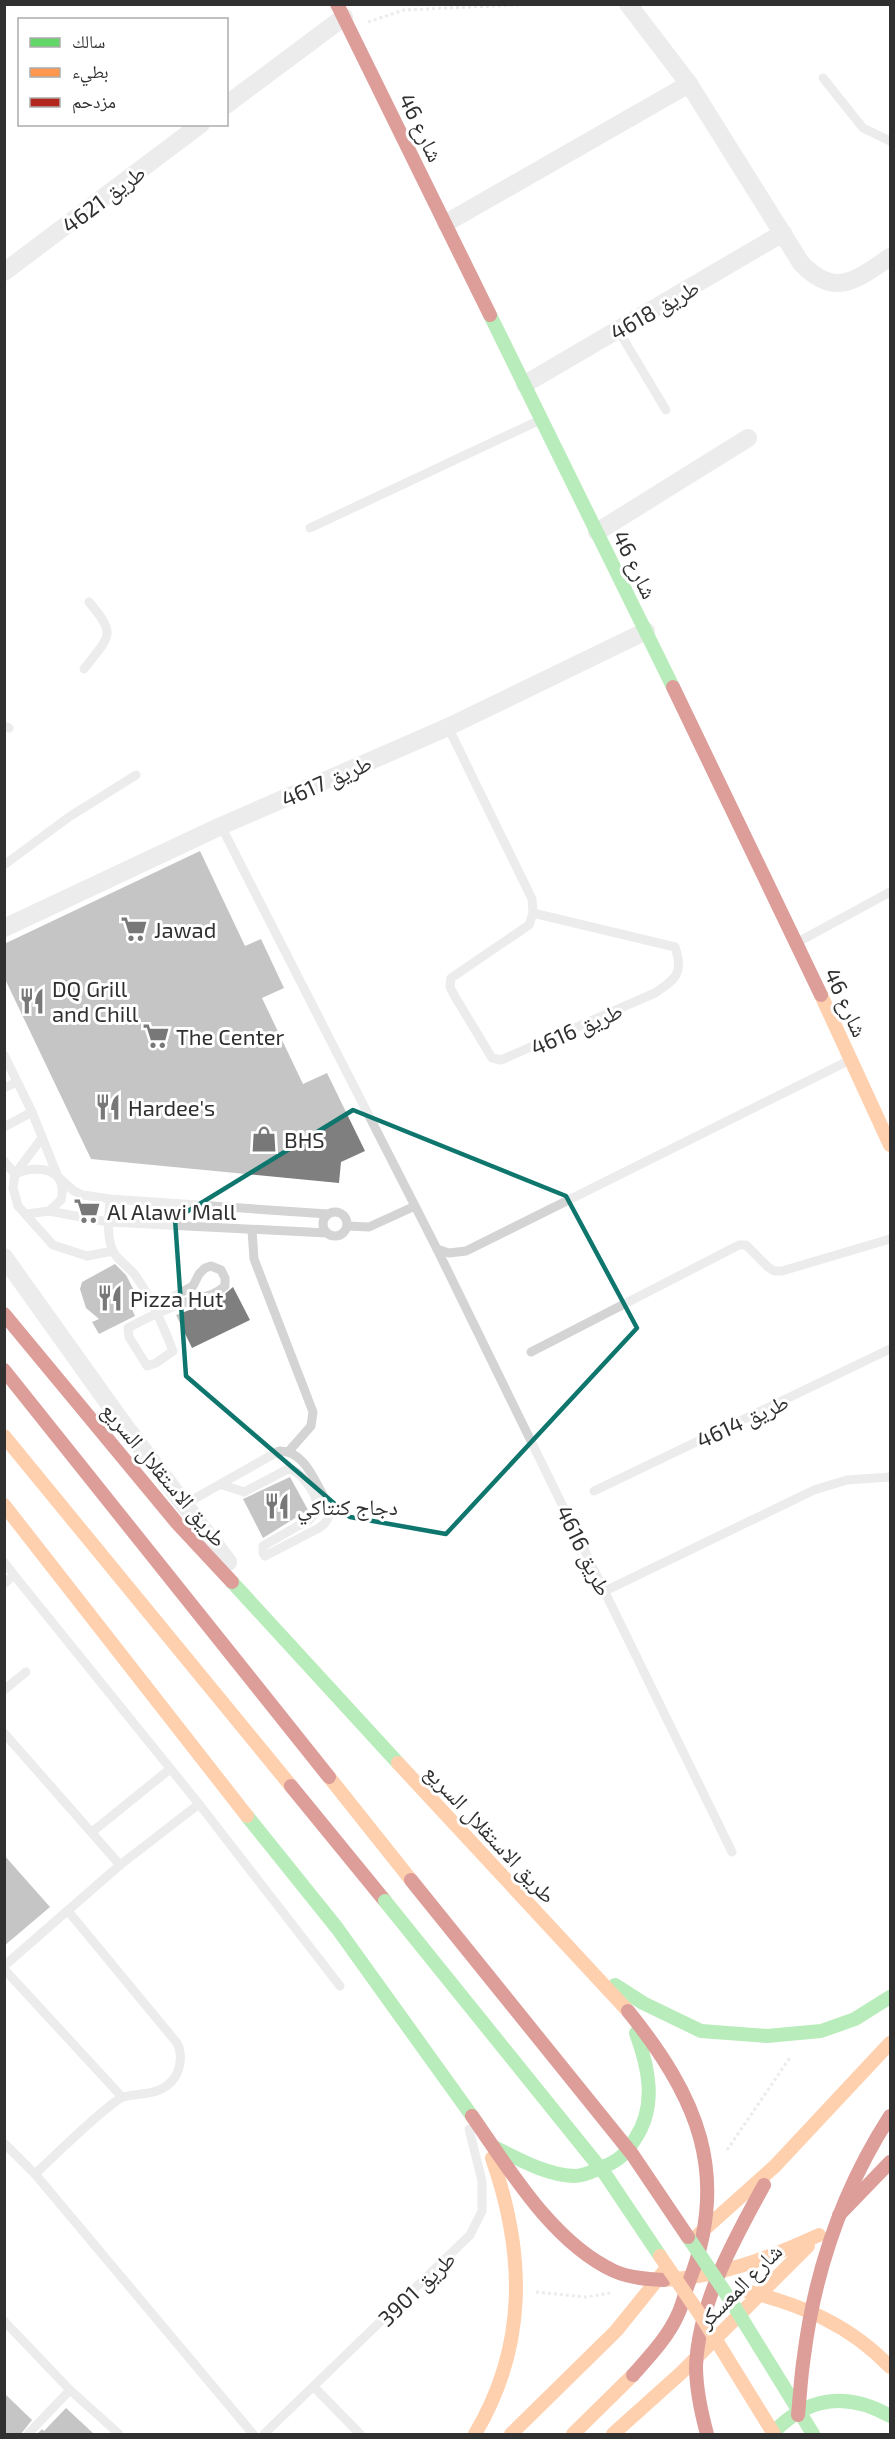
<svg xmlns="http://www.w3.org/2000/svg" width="895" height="2439" font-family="'Exo 2','Noto Naskh Arabic',sans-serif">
<rect width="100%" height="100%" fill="#fff"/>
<g fill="#7f7f7f">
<polygon points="200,851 245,946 261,939 284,988 262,998 303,1084 327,1073 365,1151 341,1162 339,1183 91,1159 4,977 4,944"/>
<polygon points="115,1264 126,1275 139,1300 130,1305 135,1316 99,1334 92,1322 99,1319 86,1308 80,1289 82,1282"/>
<polygon points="233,1287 250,1320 192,1348 176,1315 219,1299"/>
<polygon points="290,1477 308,1510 263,1538 243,1499"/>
<polygon points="4,1855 50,1907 4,1946"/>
<polygon points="4,2393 32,2420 21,2434 4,2434"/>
<polygon points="66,2408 94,2434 37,2434 42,2429 44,2431"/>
</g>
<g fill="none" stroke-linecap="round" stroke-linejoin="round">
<g stroke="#d4d4d4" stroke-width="3" stroke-dasharray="3 3" stroke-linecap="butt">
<polyline points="368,22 404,10 538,4"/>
<polyline points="727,2150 791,2056"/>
<polyline points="536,2292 586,2297 610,2293"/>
</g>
<g stroke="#d4d4d4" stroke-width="9">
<polyline points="823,78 863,128 890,141"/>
<polyline points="618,330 666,410"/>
<polyline points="310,528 540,420"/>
<path d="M84,669c25,-33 34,-33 5,-67"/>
<polyline points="4,726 9,728"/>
<path d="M448,727l84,172 1,14 -4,12 -78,53 -1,9 4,8 38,63 9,2 154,-67c21,-14 29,-20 20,-46l-142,-34"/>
<polyline points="221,826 437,1249 449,1253 466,1251 850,1060"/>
<polyline points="4,865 69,817 136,775"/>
<polyline points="798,942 890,892"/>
<polyline points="4,1055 32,1112 58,1177 74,1191 83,1195 110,1199 328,1214"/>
<polyline points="4,1088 17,1082"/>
<polyline points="4,1127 32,1112"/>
<polyline points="42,1138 15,1174 13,1188 18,1206 53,1245 87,1256 113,1251"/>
<path d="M4,1161l11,13c22,-10 54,-6 46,26l-12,11"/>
<path d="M110,1199c-1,16 -4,37 3,52 4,9 16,16 22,24 16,22 28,50 38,76l-17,12 -9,3 -18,-29 -1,-9c18,-10 38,-19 58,-26 14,-5 27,-5 39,-16v-8l-4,-8 -10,-4 -6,2 -6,6 -6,12 -39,21"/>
<circle cx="335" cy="1224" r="12"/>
<polyline points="27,1214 49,1211 108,1222 327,1233"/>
<polyline points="347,1226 369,1227 415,1206"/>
<polyline points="252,1230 254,1259 313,1412 311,1426 289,1451"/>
<polyline points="437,1249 732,1852"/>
<polyline points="531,1352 739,1245 746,1245 768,1267 774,1271 782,1271 890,1239"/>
<polyline points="594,1491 890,1349"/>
<path d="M185,1504l94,-53c26,-1 36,32 48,51 5,12 2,19 -8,26l-54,28 -2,-3v-7l47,-27c4,-4 6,-7 7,-13 0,-12 -17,-36 -29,-37l-44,23 -24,-8"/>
<polyline points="4,1562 14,1575 4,1584"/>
<polyline points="14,1575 199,1804 340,1986"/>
<polyline points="605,1591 814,1490 847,1480 890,1477"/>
<polyline points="4,1690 26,1672"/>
<polyline points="4,1733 120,1865"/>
<polyline points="92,1832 170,1769"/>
<polyline points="4,1966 120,1865 199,1804"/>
<polyline points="4,1969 122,2097"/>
<polyline points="4,2143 35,2174 253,2434"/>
<path d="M35,2174c26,-24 57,-56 84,-75 12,-8 35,0 52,-17 10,-10 12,-28 6,-39l-109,-132"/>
<polyline points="4,2321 70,2390 119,2434"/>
<polyline points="314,2387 360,2434"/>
<polyline points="28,2434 70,2390"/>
<polyline points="264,2434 470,2235 482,2211 482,2181 469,2129"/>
</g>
<g stroke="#d4d4d4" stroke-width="18">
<path d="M628,4l61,80 112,179c34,36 55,17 89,-6"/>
<polyline points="226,105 344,17"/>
<polyline points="446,223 689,84"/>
<polyline points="4,272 201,124"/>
<polyline points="525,384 783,233"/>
<polyline points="597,532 748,438"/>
<polyline points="4,928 221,826 448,727 646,631"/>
<polyline points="4,1257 124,1425 228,1562"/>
</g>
<g stroke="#63d668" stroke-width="14">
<polyline points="490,315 673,687"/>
<polyline points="232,1582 398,1763"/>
<polyline points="247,1816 337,1928 472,2116"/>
<polyline points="615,1985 643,2003 701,2031 767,2036 821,2031 855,2019 890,1997"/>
<path d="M496,2148c24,12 51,27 78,28 11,0 21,-6 31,-10 15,-6 21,-13 30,-27 22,-33 14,-71 1,-106"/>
<path d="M772,2434c34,-37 74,-43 118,-18"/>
</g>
<g stroke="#ff974d" stroke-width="14">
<polyline points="821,995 890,1145"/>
<polyline points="4,1436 291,1786"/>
<polyline points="4,1505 247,1816"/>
<polyline points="398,1763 628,2011"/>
<polyline points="329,1777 411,1880"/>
<polyline points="698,2235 775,2166 890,2043"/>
<path d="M664,2280c55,-3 105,-22 155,-45"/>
<path d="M746,2291c56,14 104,34 144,76"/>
<path d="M475,2434c53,-89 50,-181 17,-276"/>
<polyline points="511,2434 616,2331 666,2269"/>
<polyline points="573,2434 633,2375"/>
<polyline points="613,2434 681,2373 808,2246"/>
</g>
<g stroke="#b3261e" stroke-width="14">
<polyline points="337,4 490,315"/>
<polyline points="673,687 821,995"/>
<polyline points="4,1314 177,1523 232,1582"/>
<polyline points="4,1370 329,1777"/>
<polyline points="291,1786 385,1901"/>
<path d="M628,2011c69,85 103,163 61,271 -4,10 -6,21 -10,30 -10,24 -29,44 -46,63"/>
<path d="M472,2116c37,53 81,127 142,155 16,7 33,8 50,9"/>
<polyline points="839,2215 890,2162"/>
<path d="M707,2434c-6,-22 -11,-45 -11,-68 3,-65 38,-126 68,-181"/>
</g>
<g stroke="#63d668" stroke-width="14">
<polyline points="385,1901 605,2174 660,2256"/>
<polyline points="688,2237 731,2301 813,2434"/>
</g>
<polyline stroke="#ff974d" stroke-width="14" points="660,2256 703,2319 774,2434"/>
<g stroke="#b3261e" stroke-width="14">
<polyline points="411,1880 632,2154 688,2237"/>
<path d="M798,2415c2,-20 3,-40 6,-59 11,-86 39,-167 86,-240"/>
</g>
</g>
<path d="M0 0H895V2439H0ZM353,1110l213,86 71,132 -191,206 -96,-17 -164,-141 -11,-157z" fill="#fff" fill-opacity=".55" fill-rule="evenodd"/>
<path fill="none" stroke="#0f766e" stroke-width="4.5" stroke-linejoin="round" d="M353,1110l213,86 71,132 -191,206 -96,-17 -164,-141 -11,-157z"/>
<defs>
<g id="supermarket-bare" transform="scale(2.07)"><path d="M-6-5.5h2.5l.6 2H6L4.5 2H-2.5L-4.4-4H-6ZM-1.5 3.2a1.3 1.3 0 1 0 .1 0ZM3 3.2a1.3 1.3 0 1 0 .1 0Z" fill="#787878" stroke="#fff" stroke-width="2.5" paint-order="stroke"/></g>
<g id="restaurant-bare" transform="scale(2.07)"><path d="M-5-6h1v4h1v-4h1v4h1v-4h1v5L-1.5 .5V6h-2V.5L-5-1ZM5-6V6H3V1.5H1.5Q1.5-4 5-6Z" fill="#787878" stroke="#fff" stroke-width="2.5" paint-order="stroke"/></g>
<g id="shop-bare" transform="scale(2.07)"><path d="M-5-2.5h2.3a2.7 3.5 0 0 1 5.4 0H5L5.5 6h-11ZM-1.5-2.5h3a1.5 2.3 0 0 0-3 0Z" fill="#787878" stroke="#fff" stroke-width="2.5" paint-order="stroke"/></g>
</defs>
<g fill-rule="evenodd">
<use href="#supermarket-bare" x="134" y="929"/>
<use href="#restaurant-bare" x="32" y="1001"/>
<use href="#supermarket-bare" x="156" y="1036"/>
<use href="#restaurant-bare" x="108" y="1107"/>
<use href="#shop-bare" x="264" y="1139"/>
<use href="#supermarket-bare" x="87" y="1211"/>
<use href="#restaurant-bare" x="110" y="1298"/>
<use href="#restaurant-bare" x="277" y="1506"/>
</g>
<g text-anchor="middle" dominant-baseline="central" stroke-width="6" stroke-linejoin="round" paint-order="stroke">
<g font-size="22" fill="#303030" stroke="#fff">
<text transform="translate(422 127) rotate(64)">شارع 46</text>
<text transform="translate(103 198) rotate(-37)">طريق 4621</text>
<text transform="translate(654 309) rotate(-30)">طريق 4618</text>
<text transform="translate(636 564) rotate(64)">شارع 46</text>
<text transform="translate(326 780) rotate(-24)">طريق 4617</text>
<text transform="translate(847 1002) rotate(65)">شارع 46</text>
<text transform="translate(576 1028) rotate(-24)">طريق 4616</text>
<text transform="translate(742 1420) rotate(-25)">طريق 4614</text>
<text transform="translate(165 1474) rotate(50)">طريق الاستقلال السريع</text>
<text transform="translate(585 1550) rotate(64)">طريق 4616</text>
<text transform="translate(491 1833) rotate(47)">طريق الاستقلال السريع</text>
<text transform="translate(739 2285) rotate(-45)">شارع المعسكر</text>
<text transform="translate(416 2288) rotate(-44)">طريق 3901</text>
</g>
<g font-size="22" fill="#303030" stroke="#fff" text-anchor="start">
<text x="154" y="929">Jawad</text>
<text x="52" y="988">DQ Grill<tspan x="52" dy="25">and Chill</tspan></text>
<text x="176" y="1036">The Center</text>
<text x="128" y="1107">Hardee's</text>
<text x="284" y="1139">BHS</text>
<text x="107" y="1211">Al Alawi Mall</text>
<text x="130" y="1298">Pizza Hut</text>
<text x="297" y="1506">دجاج كنتاكي</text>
</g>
</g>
<rect width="895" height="2439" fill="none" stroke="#303030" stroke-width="12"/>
<rect x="18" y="18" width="210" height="108" fill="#ffffff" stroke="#acacac" stroke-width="1.5"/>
<rect x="30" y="38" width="30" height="9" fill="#63d668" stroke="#acacac" stroke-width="1.5"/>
<text x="72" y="48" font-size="18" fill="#303030">سالك</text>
<rect x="30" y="68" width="30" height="9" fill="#ff974d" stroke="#acacac" stroke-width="1.5"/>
<text x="72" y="78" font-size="18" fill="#303030">بطيء</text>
<rect x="30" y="98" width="30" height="9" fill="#b3261e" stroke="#acacac" stroke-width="1.5"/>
<text x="72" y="108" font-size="18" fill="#303030">مزدحم</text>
</svg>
